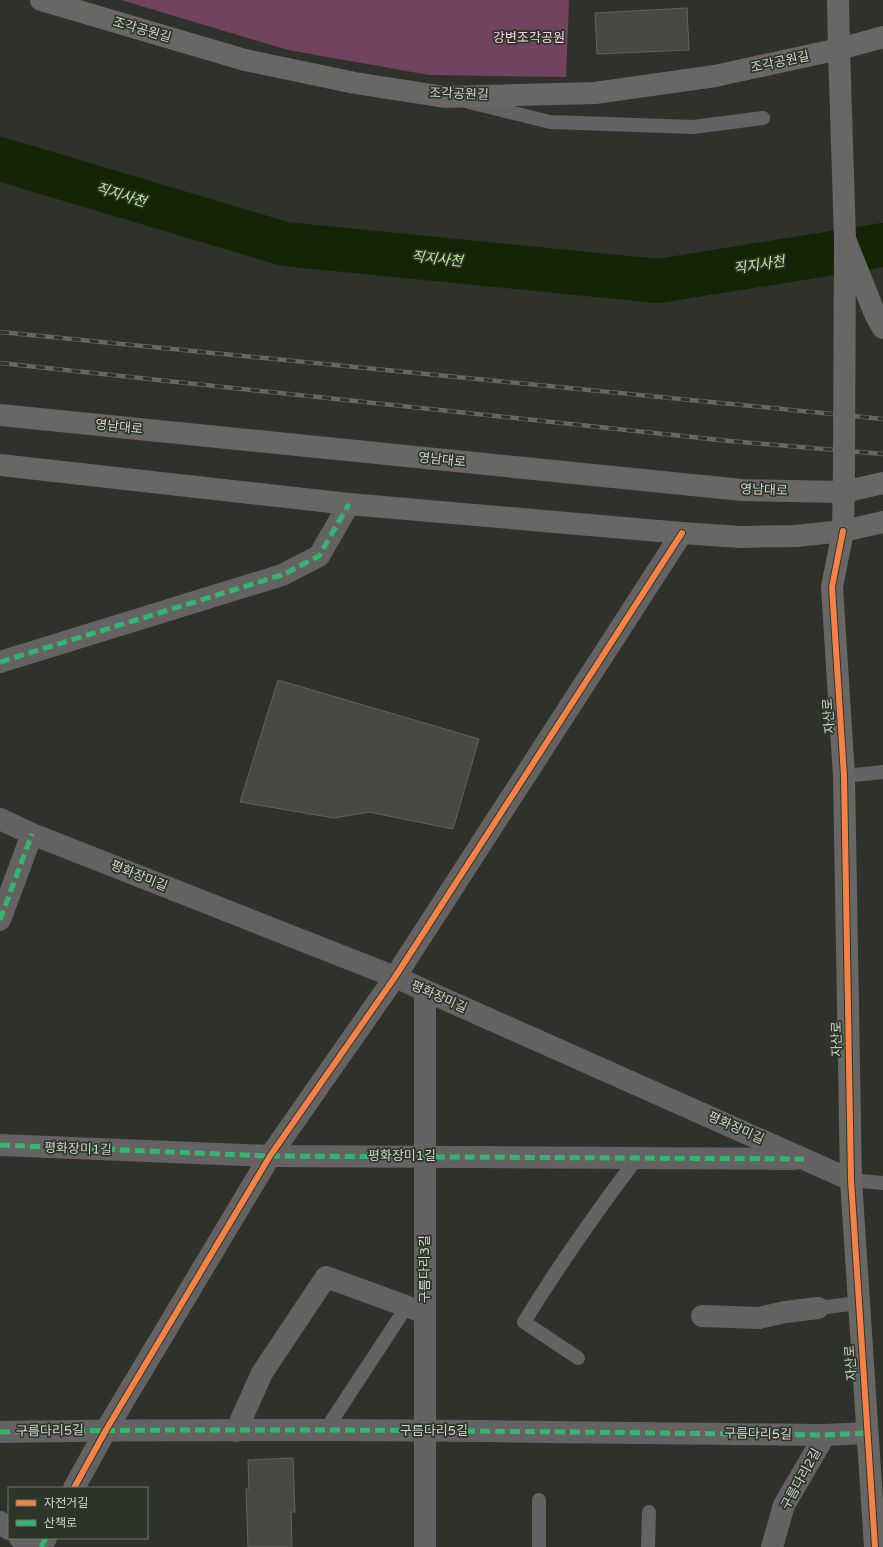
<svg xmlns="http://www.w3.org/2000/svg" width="883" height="1547" font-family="'Varela Round','Noto Sans KR',sans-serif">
<rect width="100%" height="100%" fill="#2e322b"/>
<polygon fill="#71435f" points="121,0 569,0 566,77 429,75 288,50"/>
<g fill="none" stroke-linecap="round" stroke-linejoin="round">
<polyline stroke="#132504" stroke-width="44" points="0,159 285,244 658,281 883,245"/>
</g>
<g fill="#474944" stroke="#61645e">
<polygon points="687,8 689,50 597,54 595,13"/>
<polygon points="278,680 479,739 453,829 369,812 334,818 240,802"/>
<polygon points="293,1458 295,1512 291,1512 292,1547 248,1547 246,1489 249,1489 248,1460"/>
</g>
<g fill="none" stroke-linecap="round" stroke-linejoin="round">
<g stroke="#646263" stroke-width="14">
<polyline points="469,102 550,122 693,127 763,118"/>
<polyline points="844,776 883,772"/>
<polyline points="851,1180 883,1183"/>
<polyline points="818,1308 859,1303"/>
<path d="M578,1358l-54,-36c35,-57 73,-111 113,-164"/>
<polyline points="325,1431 407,1306"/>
<polyline points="539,1547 539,1500"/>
<polyline points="648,1547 649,1512"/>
</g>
<g stroke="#646263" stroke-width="22">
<polyline points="0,662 282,575 319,556 349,504"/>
<polyline points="0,819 32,834 395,977 851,1180"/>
<polyline points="0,920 32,834"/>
<polyline points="0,1145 270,1156 795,1159"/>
<polyline points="702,1316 759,1318 785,1312 818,1308"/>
<polyline points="236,1431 262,1373 326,1277 425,1313"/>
<path d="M0,1432c275,-5 550,0 825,3l42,-2"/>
<polyline points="74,1488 106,1430 270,1156 395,977 682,533"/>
<polyline points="0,1522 9,1529"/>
<polyline points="20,1538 31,1547"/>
<polyline points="41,1547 46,1538"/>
<polyline points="425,1547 425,991"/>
<polyline points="772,1547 784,1505 825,1435"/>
</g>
<g stroke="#686766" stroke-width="22">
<polyline points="41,0 245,60 355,83 445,97 595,93 715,76 839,49 883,37"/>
<polyline points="838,0 839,49"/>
<polyline points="845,239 875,314 883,328"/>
<polyline points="0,415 742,490 844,492 883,483"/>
<polyline points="0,465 349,504 682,533 740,537 796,536 843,531 883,522"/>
<polyline points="844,467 843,531 832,587 844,776 851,1180 875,1547"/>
</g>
<g stroke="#676865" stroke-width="4.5">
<g id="rail">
<polyline points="0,332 883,419"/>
<polyline points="0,363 729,441 883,454"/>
</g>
</g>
<use href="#rail" stroke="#2d3528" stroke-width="3" stroke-dasharray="9" stroke-linecap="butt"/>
<polyline stroke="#686766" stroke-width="22" points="839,49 845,239 844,467"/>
<g stroke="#33b770" stroke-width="5" stroke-dasharray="10 5" stroke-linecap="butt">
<polyline points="0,662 282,575 319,556 349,504"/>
<polyline points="0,920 32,834"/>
<polyline points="0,1145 270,1156 804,1159"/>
<path d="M0,1432c275,-5 550,0 825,3l42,-2"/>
<polyline points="41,1547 46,1538"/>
</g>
<g stroke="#2d3528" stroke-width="8">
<g id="cycleway">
<polyline points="843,531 832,587 844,776 851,1180 875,1547"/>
<polyline points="74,1488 106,1430 270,1156 395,977 682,533"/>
</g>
</g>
<use href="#cycleway" stroke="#f48246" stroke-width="6"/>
</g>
<g text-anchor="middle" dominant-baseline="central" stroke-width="3.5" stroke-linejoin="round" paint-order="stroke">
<g font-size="13" fill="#d2d7cf" stroke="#2d3528">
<text transform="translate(142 30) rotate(16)">조각공원길</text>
<text transform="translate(780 62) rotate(-12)">조각공원길</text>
<text transform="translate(459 94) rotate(2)">조각공원길</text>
<text transform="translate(119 427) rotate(6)">영남대로</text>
<text transform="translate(442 460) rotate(6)">영남대로</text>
<text transform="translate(764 490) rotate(2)">영남대로</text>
<text transform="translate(829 716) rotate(-94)">자산로</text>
<text transform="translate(139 876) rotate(22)">평화장미길</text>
<text transform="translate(439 997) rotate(24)">평화장미길</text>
<text transform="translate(837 1039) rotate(-91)">자산로</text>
<text transform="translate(736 1128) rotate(24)">평화장미길</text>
<text transform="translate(78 1149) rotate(2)">평화장미1길</text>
<text x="402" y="1156">평화장미1길</text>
<text transform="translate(425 1269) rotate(-90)">구름다리3길</text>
<text transform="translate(851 1363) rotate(-94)">자산로</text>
<text transform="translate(50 1431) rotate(-1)">구름다리5길</text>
<text x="434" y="1431">구름다리5길</text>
<text transform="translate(758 1434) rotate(1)">구름다리5길</text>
<text transform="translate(801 1479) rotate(-61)">구름다리2길</text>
</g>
<g font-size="13" fill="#f8d5e9" stroke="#2d3528">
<text x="529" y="38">강변조각공원</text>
</g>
<g font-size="14" font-style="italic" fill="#beec9b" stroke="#2d3528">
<text transform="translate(121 195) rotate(17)">직지사천</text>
<text transform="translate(437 259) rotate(6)">직지사천</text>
<text transform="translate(759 265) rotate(-9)">직지사천</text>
</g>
</g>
<rect x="8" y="1487" width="140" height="52" fill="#2d3528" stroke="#6f766b"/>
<rect x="16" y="1500" width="20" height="6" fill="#f48246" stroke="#6f766b"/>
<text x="44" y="1507" font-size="12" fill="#d2d7cf">자전거길</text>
<rect x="16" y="1520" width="20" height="6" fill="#33b770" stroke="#6f766b"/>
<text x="44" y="1527" font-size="12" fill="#d2d7cf">산책로</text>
</svg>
